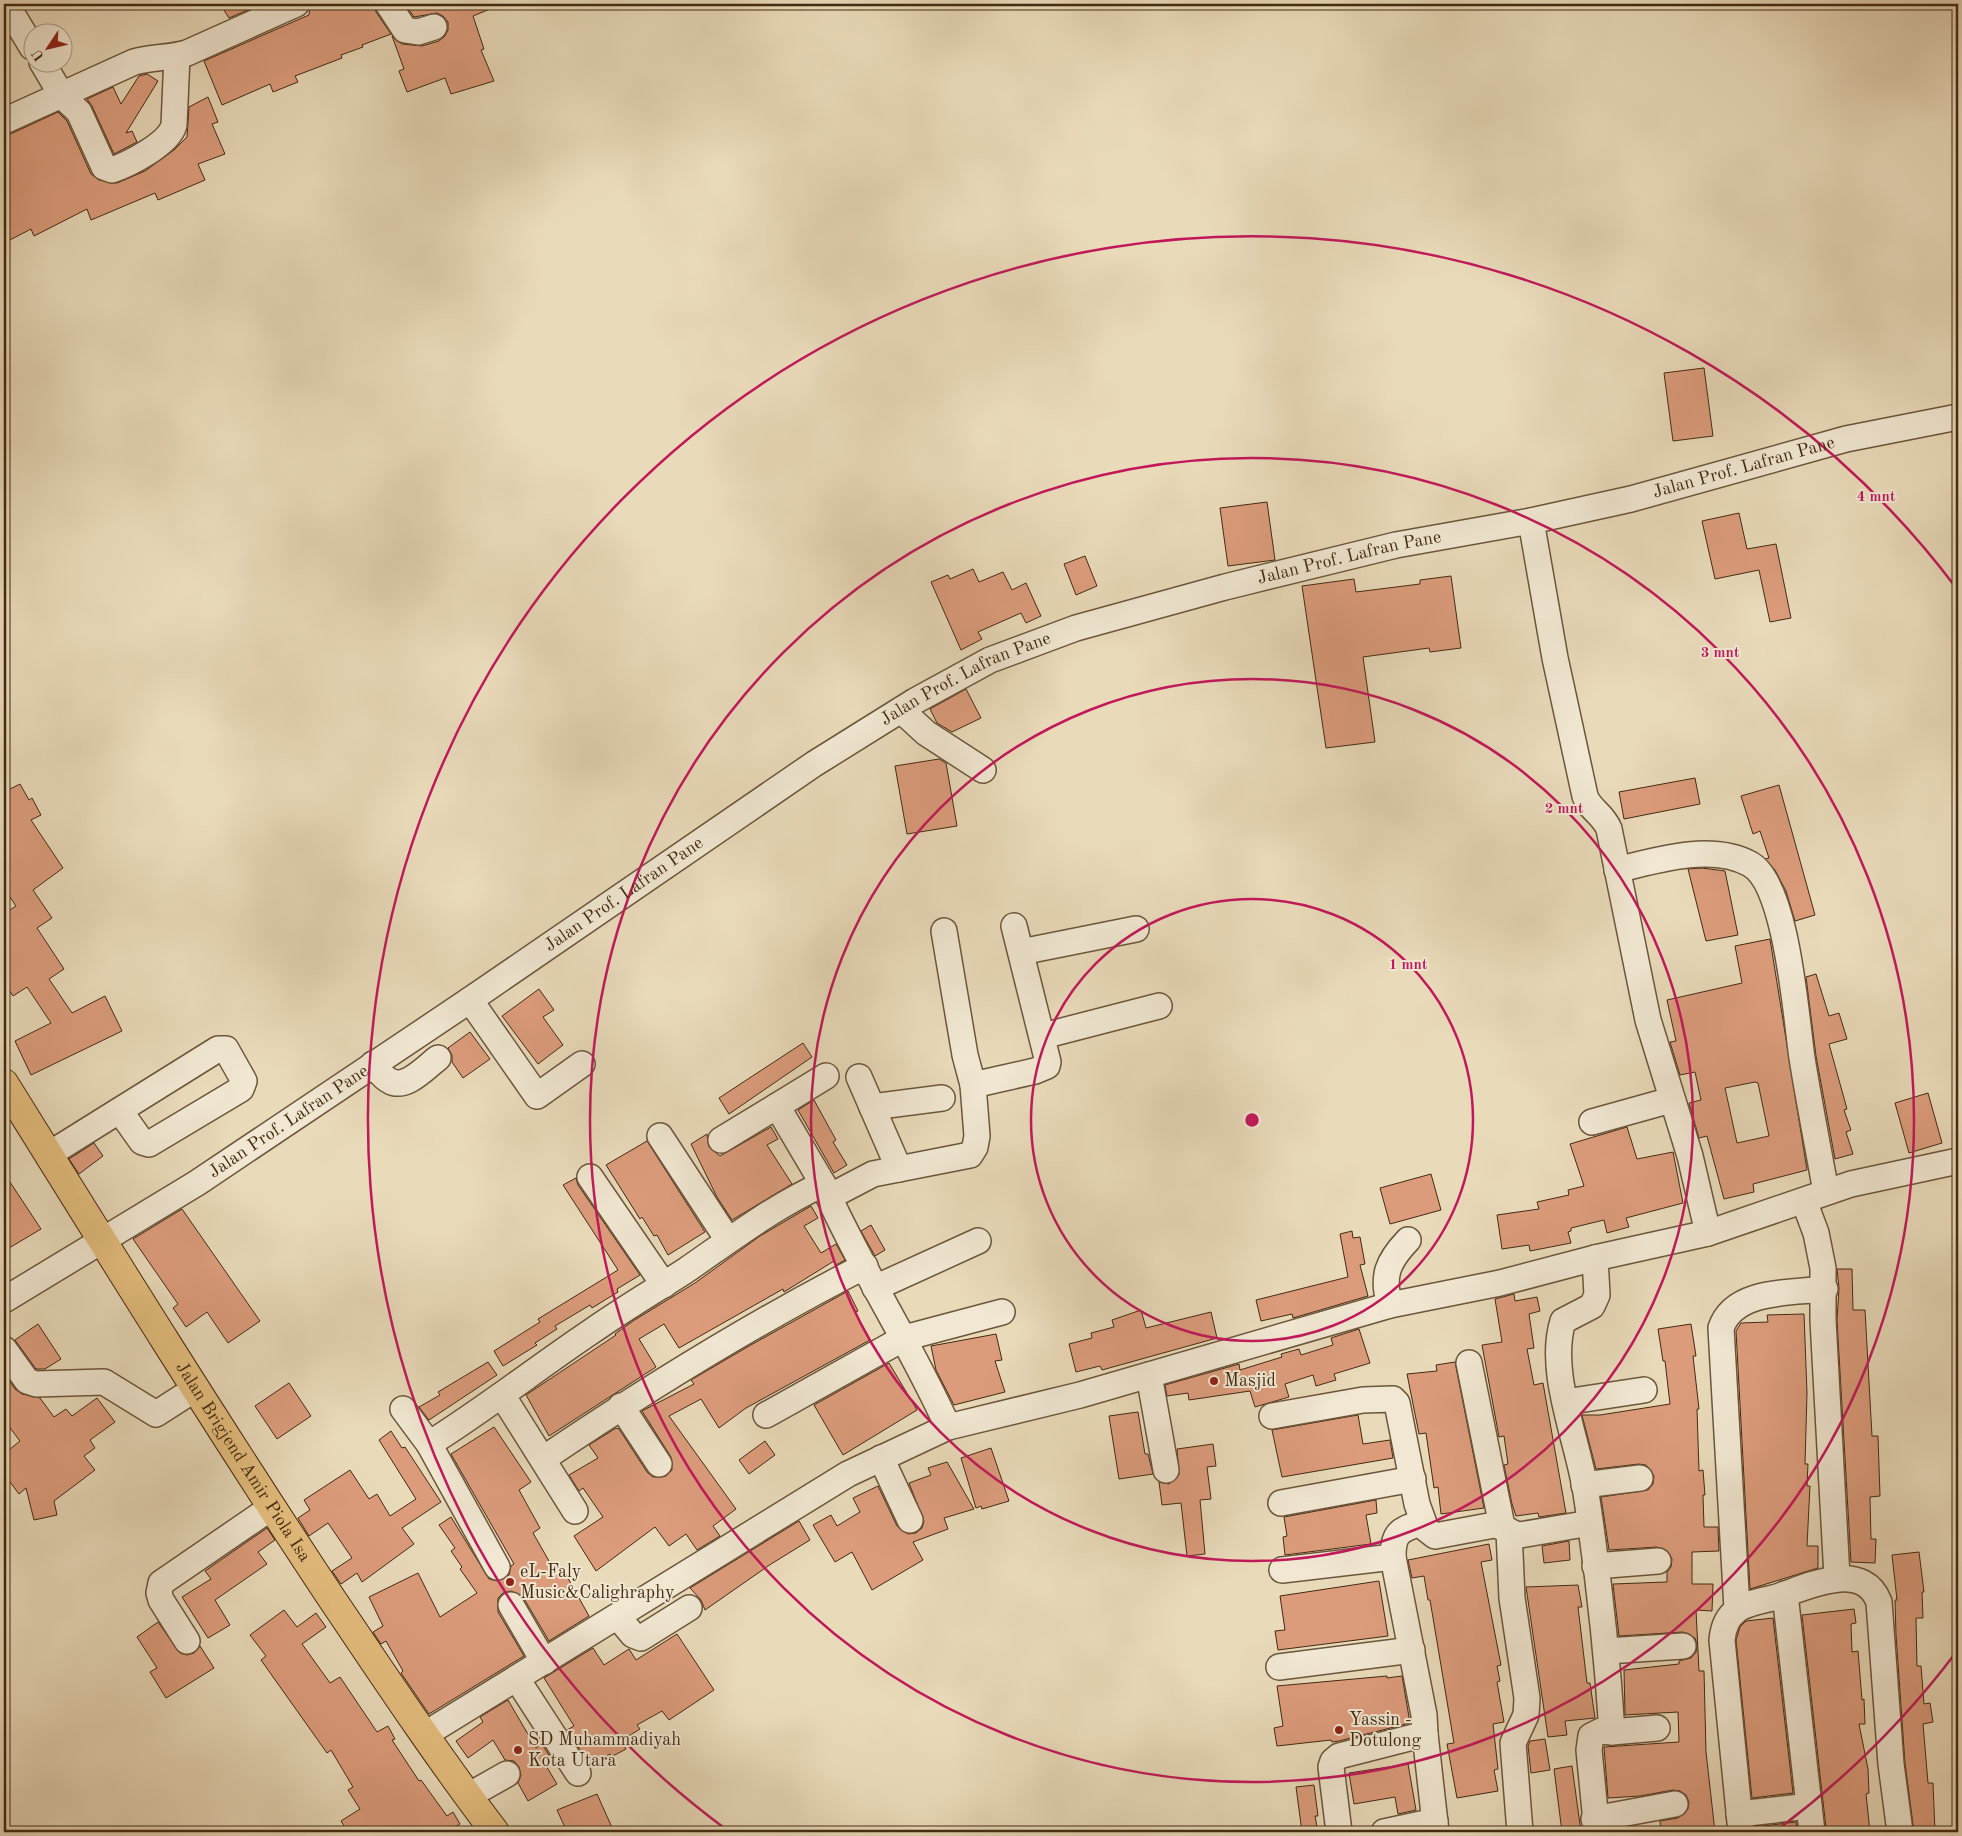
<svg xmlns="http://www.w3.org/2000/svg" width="1962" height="1836" font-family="'Old Standard TT',serif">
<rect width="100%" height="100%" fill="#e9daba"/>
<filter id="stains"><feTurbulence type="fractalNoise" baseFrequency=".004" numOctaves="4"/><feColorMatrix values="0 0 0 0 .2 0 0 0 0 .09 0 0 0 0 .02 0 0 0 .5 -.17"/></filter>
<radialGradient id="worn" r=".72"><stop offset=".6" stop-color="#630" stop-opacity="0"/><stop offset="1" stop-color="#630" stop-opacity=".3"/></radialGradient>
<g fill="#dc9c7c" stroke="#422a11" fill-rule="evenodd">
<polygon points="220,4 262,4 229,18"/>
<polygon points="310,4 374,4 376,12 391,34 362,45 363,47 341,55 342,58 295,76 298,82 273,92 270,84 222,105 204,61 309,15"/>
<polygon points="405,4 502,4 473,16 484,49 481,50 494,81 451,94 445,78 407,92 399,71 404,69 392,36 402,44 422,46 439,41 445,36 448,30 448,22 443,16 437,13 414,17"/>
<polygon points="147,74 158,81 126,133 132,131 137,142 114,154 92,106 87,99 113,87 121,104 139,76"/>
<polygon points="208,97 218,122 212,124 225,154 198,164 205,180 158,200 155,193 91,220 87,209 34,236 31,229 4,243 4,137 58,112 67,121 91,174 99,180 117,183 145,171 174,150 187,137 189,107"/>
<polygon points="1704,368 1713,436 1673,441 1664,373"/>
<polygon points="1267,502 1275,560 1228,566 1220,508"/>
<polygon points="1739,513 1747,549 1776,544 1791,618 1770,622 1759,570 1715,579 1702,521"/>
<polygon points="1085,556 1097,586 1076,595 1064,564"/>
<polygon points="973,569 979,582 1003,572 1012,590 1026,583 1041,616 1026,623 1021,613 978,632 982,639 961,650 931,582 948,575 950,579"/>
<polygon points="1451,576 1461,648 1430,652 1429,648 1363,657 1375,742 1326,748 1302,586 1354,579 1356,592 1420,584 1420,580"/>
<polygon points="966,689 981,718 952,732 937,723 930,709"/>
<polygon points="939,759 946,763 957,826 907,834 895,766"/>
<polygon points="1695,778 1700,804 1624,819 1619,792"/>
<polygon points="20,784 29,800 32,798 41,815 31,820 63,868 33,890 52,918 37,928 64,969 49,979 72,1013 105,996 122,1031 31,1075 15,1041 51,1023 27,987 13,996 4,982 4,947 9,943 4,934 4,914 16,906 4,888 4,792"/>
<polygon points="1779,785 1815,915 1795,921 1786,891 1775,870 1765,859 1769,858 1760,831 1753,834 1741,796"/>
<polygon points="1702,868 1725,871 1738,935 1706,941 1688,869"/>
<path d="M1770,939l37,231 -54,14 1,8 -30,7 -17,-63 -8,2 -10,-35 12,-3 -6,-28 -15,3 -10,-33 6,-1 -9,-41 75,-17 -7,-37zM1755,1082l3,1 11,53 -32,7 -12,-55z"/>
<polygon points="1816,974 1829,1016 1839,1013 1847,1039 1829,1044 1847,1109 1844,1110 1851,1130 1846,1132 1853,1154 1835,1159 1816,1056 1806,977"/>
<polygon points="539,989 554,1010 543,1017 563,1045 538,1064 502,1016"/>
<polygon points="470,1032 490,1059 463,1078 452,1062 452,1055 448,1048"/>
<polygon points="803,1043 812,1057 729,1114 719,1098"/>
<polygon points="1928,1093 1942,1143 1909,1153 1895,1103"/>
<polygon points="814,1100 836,1140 833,1142 847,1165 834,1173 798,1110"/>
<polygon points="771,1127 778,1139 767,1145 792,1184 732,1220 717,1197 691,1144 707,1134 709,1147 720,1156"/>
<polygon points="1627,1127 1637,1159 1673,1152 1683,1203 1626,1218 1629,1227 1607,1233 1604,1220 1571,1228 1571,1231 1568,1232 1571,1243 1530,1251 1529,1245 1502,1249 1497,1215 1539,1209 1537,1202 1569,1195 1568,1190 1584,1186 1570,1144"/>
<polygon points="647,1141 705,1232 668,1255 657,1235 654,1236 642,1217 640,1219 606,1165"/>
<polygon points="94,1143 103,1156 79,1174 69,1159"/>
<polygon points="4,1173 41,1229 4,1251"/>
<polygon points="1431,1174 1441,1210 1390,1224 1380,1188"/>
<polygon points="576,1178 578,1185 640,1275 617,1289 618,1292 592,1308 590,1305 555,1326 557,1329 535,1343 537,1345 503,1366 494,1351 540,1322 538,1319 618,1270 563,1185"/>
<polygon points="811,1206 818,1218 804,1226 821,1253 836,1244 845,1260 836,1265 834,1261 784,1292 783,1289 679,1348 664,1324 639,1339 656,1367 549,1436 526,1395 616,1335 615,1334 633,1321 695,1283 760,1236"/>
<polygon points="182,1209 260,1321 228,1343 207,1312 186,1327 173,1308 178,1304 133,1239"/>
<polygon points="871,1225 885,1250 875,1256 861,1231"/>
<polygon points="1352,1231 1353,1238 1360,1237 1365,1264 1360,1265 1368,1296 1293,1318 1292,1314 1261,1321 1256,1300 1348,1277 1340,1234"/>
<polygon points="1837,1269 1852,1269 1853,1310 1865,1310 1872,1436 1878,1436 1880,1496 1870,1497 1871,1539 1876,1539 1875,1563 1851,1562 1837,1320 1839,1288"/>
<polygon points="848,1291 858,1311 855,1312 870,1340 746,1408 719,1428 701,1399 669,1416 736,1509 713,1526 720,1536 697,1550 686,1534 669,1546 655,1527 596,1571 574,1536 603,1517 583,1488 579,1491 569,1475 598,1458 589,1445 616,1428 619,1429 647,1472 653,1477 666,1476 672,1470 671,1457 642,1411 694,1384 691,1380 749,1346"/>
<polygon points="1514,1294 1515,1301 1537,1297 1540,1311 1529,1314 1534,1348 1527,1349 1534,1385 1543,1383 1566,1513 1539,1517 1538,1513 1516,1516 1512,1504 1504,1465 1508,1464 1504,1436 1499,1437 1482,1345 1502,1342 1495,1299"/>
<polygon points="1141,1310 1146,1328 1211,1312 1217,1338 1102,1370 1100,1366 1076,1372 1069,1344 1092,1338 1091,1333 1114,1327 1112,1320"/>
<polygon points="1804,1314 1807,1393 1805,1464 1808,1464 1807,1486 1810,1486 1807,1546 1818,1546 1818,1568 1750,1589 1736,1331 1741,1323 1768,1322 1767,1315"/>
<polygon points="38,1324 61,1359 45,1369 36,1369 15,1340"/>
<polygon points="1691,1324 1696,1356 1693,1356 1699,1409 1697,1409 1699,1471 1703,1470 1705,1495 1703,1495 1704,1527 1718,1527 1719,1551 1692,1552 1692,1584 1713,1584 1712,1611 1696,1610 1699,1671 1704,1671 1706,1752 1715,1832 1661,1832 1660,1821 1678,1818 1688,1809 1689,1802 1686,1795 1680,1791 1673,1790 1640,1796 1608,1798 1604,1747 1679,1742 1678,1712 1625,1715 1624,1670 1679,1664 1679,1661 1691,1658 1696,1652 1697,1645 1695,1638 1683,1632 1619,1636 1613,1584 1667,1582 1667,1572 1671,1567 1672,1559 1667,1551 1657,1547 1609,1550 1601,1497 1648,1490 1653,1484 1654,1476 1646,1465 1639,1464 1596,1469 1582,1415 1600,1415 1670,1404 1665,1361 1663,1361 1658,1329"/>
<polygon points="1359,1329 1370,1363 1334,1374 1336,1380 1316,1386 1313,1375 1285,1384 1289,1397 1255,1407 1250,1391 1189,1400 1188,1393 1167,1396 1165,1385 1239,1364 1240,1370 1282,1357 1281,1354 1299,1349 1301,1355 1333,1345 1331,1338"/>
<polygon points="996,1334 1002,1360 995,1361 1005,1392 954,1405 936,1370 931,1346"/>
<polygon points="488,1362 497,1375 429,1420 419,1407 440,1395 438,1392"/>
<polygon points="1455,1362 1484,1508 1441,1514 1438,1487 1434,1488 1426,1433 1419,1434 1407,1374 1437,1371 1436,1365"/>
<polygon points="889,1363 917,1410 843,1455 814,1405"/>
<polygon points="4,1373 15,1389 22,1394 40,1398 54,1417 66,1409 72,1416 97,1398 115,1422 90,1440 95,1448 84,1456 95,1470 54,1501 57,1515 34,1520 26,1488 19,1494 4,1474 4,1454 20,1441 4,1420"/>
<polygon points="289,1383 311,1416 277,1439 255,1406"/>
<polygon points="1138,1412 1145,1454 1148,1454 1153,1474 1119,1479 1109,1416"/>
<polygon points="1358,1415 1363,1444 1390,1440 1393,1458 1282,1477 1272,1430"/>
<polygon points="494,1427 531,1482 519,1490 540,1528 533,1533 557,1575 564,1571 589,1616 549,1641 523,1597 511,1591 503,1593 498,1598 498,1612 524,1656 429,1714 401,1673 403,1671 386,1641 381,1644 373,1632 383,1626 369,1597 418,1573 440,1617 477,1593 460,1569 462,1567 451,1551 455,1548 439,1525 451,1517 489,1579 497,1581 509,1575 511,1566 514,1564 451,1454"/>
<polygon points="391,1431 402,1448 405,1447 441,1502 402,1528 414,1544 362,1582 357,1573 341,1584 332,1571 352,1558 328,1523 309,1536 298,1518 310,1510 304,1500 350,1470 369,1499 377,1494 390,1516 416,1499 379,1440"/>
<polygon points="765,1441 775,1455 749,1474 739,1460"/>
<polygon points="1213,1444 1216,1466 1207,1467 1211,1499 1200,1500 1205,1554 1187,1556 1181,1503 1162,1505 1159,1482 1169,1484 1179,1475 1177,1449"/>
<polygon points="991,1448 1009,1501 982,1509 981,1506 976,1508 961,1458"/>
<polygon points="947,1462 974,1509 944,1518 948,1529 913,1542 923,1560 872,1590 852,1552 835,1562 813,1525 831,1515 837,1526 860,1512 853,1498 878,1486 897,1526 908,1534 916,1533 922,1528 924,1521 909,1483 931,1475 928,1468"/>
<polygon points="1376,1500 1377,1513 1366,1515 1371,1544 1285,1555 1283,1537 1287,1536 1284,1517"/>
<polygon points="799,1521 810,1540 771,1564 705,1610 701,1600 690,1588"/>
<polygon points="267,1528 275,1540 258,1552 267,1564 215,1600 230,1625 208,1638 182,1597 211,1579 205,1571"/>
<polygon points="1569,1541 1570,1560 1544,1563 1542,1546"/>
<polygon points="1489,1544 1492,1560 1481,1562 1501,1665 1497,1666 1500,1681 1497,1682 1504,1722 1493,1724 1498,1769 1494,1770 1498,1791 1457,1798 1447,1744 1454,1743 1430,1600 1428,1600 1424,1576 1412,1578 1408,1560"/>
<polygon points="1919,1552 1924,1592 1922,1592 1923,1618 1916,1618 1917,1666 1921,1666 1924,1704 1930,1703 1933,1722 1923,1724 1928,1783 1933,1783 1935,1832 1914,1832 1905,1763 1896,1635 1895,1600 1897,1600 1892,1555"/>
<polygon points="1379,1581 1388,1636 1278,1650 1275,1631 1285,1630 1280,1596"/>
<polygon points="1578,1585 1582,1607 1578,1607 1587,1683 1590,1683 1595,1718 1565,1721 1567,1735 1548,1737 1526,1587"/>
<polygon points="1854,1609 1856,1623 1851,1624 1852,1652 1858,1651 1862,1700 1864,1699 1865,1724 1859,1724 1868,1769 1869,1793 1866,1794 1870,1832 1841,1832 1840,1827 1826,1828 1802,1615"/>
<polygon points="284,1610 297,1627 316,1613 326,1627 302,1644 330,1683 340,1677 377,1732 388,1726 395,1739 392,1740 419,1781 421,1780 447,1816 453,1812 460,1824 446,1832 348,1832 341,1821 360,1809 348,1790 353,1787 331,1750 327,1753 261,1660 266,1656 250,1635"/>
<polygon points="1773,1618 1793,1793 1752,1798 1736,1640 1740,1627 1746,1621"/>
<polygon points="158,1622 180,1653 187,1655 194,1653 200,1646 214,1668 166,1698 150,1672 157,1668 137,1637"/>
<polygon points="677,1634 714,1690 669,1720 662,1711 637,1725 640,1729 621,1741 626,1749 611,1757 610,1754 590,1765 567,1730 574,1726 544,1678 593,1648 604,1665 629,1649 636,1660"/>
<polygon points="1387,1676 1387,1678 1402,1676 1410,1723 1339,1741 1332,1742 1331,1740 1277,1746 1274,1728 1283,1726 1277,1686"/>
<polygon points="508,1700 536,1748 542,1744 552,1760 545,1764 557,1784 528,1801 518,1783 521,1775 519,1767 514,1761 505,1760 493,1740 468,1758 456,1741 483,1722 480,1717"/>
<polygon points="1545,1739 1550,1770 1531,1773 1528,1746 1530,1741"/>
<polygon points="1408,1764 1416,1810 1398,1814 1395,1797 1354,1804 1349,1773"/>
<polygon points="1572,1766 1581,1832 1562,1832 1554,1769"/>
<polygon points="1314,1785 1318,1816 1315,1816 1318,1832 1302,1832 1296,1787"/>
<polygon points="597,1794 614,1832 567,1832 557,1810"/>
<polygon points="1796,1822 1797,1832 1755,1832 1755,1827"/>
</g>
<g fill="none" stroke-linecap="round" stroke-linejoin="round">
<g stroke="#6c563b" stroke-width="28">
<g id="minor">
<polyline points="6,4 32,47"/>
<polyline points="388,4 405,30 418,32 434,27"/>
<path d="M42,62l20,34 17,16 25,55 8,3c17,-6 57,-26 62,-45l3,-69"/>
<path d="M4,121l130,-59c18,-5 36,-4 53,-9l109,-49"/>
<path d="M1531,521l24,137 30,138c4,13 18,18 24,33l39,191 42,136 18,77"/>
<polyline points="901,710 926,733 983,770"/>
<path d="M1617,870c39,-10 95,-27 133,-6 37,20 46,153 52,194 7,44 16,89 24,134"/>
<polyline points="1021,952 1136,929"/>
<polyline points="470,1000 537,1096 582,1064"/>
<polyline points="1043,1036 1159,1006"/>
<path d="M373,1064c5,6 10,14 17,17 16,9 36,-14 48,-23"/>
<polyline points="859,1077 899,1169"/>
<polyline points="973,1085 1035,1071 1047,1066 1048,1062 1014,926"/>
<polyline points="872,1107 942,1098"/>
<polyline points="1592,1122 1671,1100"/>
<polyline points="660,1136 728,1240"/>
<polyline points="721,1140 777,1106"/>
<polyline points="48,1155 218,1049 226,1049 244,1081 241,1089 149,1144 142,1142 120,1111"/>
<polyline points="590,1177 664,1285"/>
<polyline points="823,1184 777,1106 826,1076"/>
<polyline points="829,1197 873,1174 970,1155 975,1147 977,1136 973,1085 965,1055 944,931"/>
<polyline points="1804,1201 1816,1233 1823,1268 1823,1320 1837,1577"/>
<path d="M1595,1258l2,37 -5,11 -29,15c-16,51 15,119 23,172 12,79 21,159 26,239l-11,-1 -10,5 -2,14 8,82"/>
<polyline points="875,1288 978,1241"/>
<path id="s1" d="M4,1300l193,-117 273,-183 344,-236 101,-63 75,-41 86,-32 149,-41 171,-42 135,-24 100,-22 215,-60 112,-22"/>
<path d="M1390,1305c-9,-29 -2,-44 18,-65"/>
<polyline points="4,1349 27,1381 36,1384 104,1382 156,1414 195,1389"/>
<polyline points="1469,1363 1502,1526"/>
<polyline points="1149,1375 1166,1470"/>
<polyline points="502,1395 575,1511"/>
<polyline points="1565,1402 1644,1390"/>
<polyline points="621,1406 659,1464"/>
<polyline points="403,1409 429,1444"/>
<polyline points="766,1415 904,1338 1002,1312"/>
<path d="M1272,1416l91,-16 30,-1 4,4 20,101 9,25 9,7 59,-11c10,1 16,9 26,10l70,-12"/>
<polyline points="881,1458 910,1520"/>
<path d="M543,1459c104,-70 210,-136 322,-193"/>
<polyline points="1584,1485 1640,1478"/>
<polyline points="1281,1503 1413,1479"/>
<path d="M1423,1522c-22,8 -30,9 -30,35l31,158 1,19"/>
<polyline points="1509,1531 1512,1598 1527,1698 1526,1715 1513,1743 1520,1832"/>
<polyline points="1595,1566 1658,1561"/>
<path d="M497,1567l-68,-123c56,-35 108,-76 163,-113 30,-21 62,-40 93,-60 45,-31 88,-64 138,-87 37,84 88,160 125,243"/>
<polyline points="1282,1570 1393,1557"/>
<polyline points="1785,1594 1812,1832"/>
<polyline points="511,1605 544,1662"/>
<path d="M1737,1609l-16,-281c13,-39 70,-35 104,-39"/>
<polyline points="618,1617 633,1635 641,1638 689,1608"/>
<polyline points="187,1641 161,1600 159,1593 161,1583 272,1507"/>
<polyline points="1607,1651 1683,1646"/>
<polyline points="1279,1667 1412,1650"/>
<polyline points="517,1679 578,1773"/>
<polyline points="1612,1732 1657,1728"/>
<polyline points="424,1735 848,1474 948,1427 1080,1395 1390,1305 1500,1283 1595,1258 1708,1233 1851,1184 1958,1161"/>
<polyline points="468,1796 507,1774"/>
<polyline points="1739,1814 1809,1806"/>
<polyline points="1594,1819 1675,1804"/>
<polyline points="1339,1832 1331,1767 1333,1761 1339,1756 1425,1734 1436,1832"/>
<polyline points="1384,1832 1435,1821"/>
<path d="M1741,1832l-19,-192c1,-11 5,-23 15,-30 9,-7 28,-10 40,-13 29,-10 86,-38 102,5l12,162 9,68"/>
</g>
</g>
<g stroke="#422a11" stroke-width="30">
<g id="major">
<path id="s2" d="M4,1083c107,172 214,344 326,513 54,80 107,160 165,236"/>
</g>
</g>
<use href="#minor" stroke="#f1e7d2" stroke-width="25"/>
<use href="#major" stroke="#e4bd7d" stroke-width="28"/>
</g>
<g fill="none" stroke="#c2185b" stroke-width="2.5">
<circle cx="1252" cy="1120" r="221"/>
<circle cx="1252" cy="1120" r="441"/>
<circle cx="1252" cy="1120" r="662"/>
<path d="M1957 1651A883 883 0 0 1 1777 1830M727 1830A883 883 0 1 1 1957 589"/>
</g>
<g fill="#8f2418" stroke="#f1e7d2" stroke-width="2">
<circle cx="1214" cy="1381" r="5"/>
<circle cx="510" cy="1582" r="5"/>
<circle cx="1339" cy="1730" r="5"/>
<circle cx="518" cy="1750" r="5"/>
</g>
<g text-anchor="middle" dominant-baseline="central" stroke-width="4" stroke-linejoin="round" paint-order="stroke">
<g font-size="18" fill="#422a11" stroke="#f1e7d2">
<text stroke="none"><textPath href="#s1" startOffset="1955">Jalan Prof. Lafran Pane</textPath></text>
<text stroke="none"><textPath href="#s1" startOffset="1550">Jalan Prof. Lafran Pane</textPath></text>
<text stroke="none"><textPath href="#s1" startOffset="1146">Jalan Prof. Lafran Pane</textPath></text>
<text stroke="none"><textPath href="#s1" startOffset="741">Jalan Prof. Lafran Pane</textPath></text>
<text stroke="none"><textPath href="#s1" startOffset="336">Jalan Prof. Lafran Pane</textPath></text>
<text stroke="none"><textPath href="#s2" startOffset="448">Jalan Brigjend Amir Piola Isa</textPath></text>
</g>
<g font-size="18" fill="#422a11" stroke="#f1e7d2" text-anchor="start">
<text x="1224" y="1381">Masjid</text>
<text x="520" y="1572">eL-Faly<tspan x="520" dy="21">Music&amp;Calighraphy</tspan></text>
<text x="1349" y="1720">Yassin -<tspan x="1349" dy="21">Dotulong</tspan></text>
<text x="528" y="1740">SD Muhammadiyah<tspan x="528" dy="21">Kota Utara</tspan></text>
</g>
</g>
<circle cx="1252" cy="1120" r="8" fill="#c2185b" stroke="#f1e7d2" stroke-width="2.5"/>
<g font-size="15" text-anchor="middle" font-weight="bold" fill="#c2185b" stroke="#f1e7d2" stroke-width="4" stroke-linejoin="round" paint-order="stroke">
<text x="1876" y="501">4 mnt</text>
<text x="1720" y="657">3 mnt</text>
<text x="1564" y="813">2 mnt</text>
<text x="1408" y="969">1 mnt</text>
</g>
<rect width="1962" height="1836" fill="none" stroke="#e9daba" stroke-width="20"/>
<rect x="5" y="5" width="1952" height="1826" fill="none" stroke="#422a11" stroke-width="2.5"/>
<rect x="10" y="10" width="1942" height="1816" fill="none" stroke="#422a11"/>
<g transform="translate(48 48) rotate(235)"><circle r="24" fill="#f1e7d2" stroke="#ab9b85"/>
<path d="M0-4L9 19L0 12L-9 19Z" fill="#8f2418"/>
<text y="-8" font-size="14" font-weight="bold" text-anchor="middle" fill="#422a11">U</text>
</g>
<rect width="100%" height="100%" filter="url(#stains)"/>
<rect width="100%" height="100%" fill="url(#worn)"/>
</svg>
